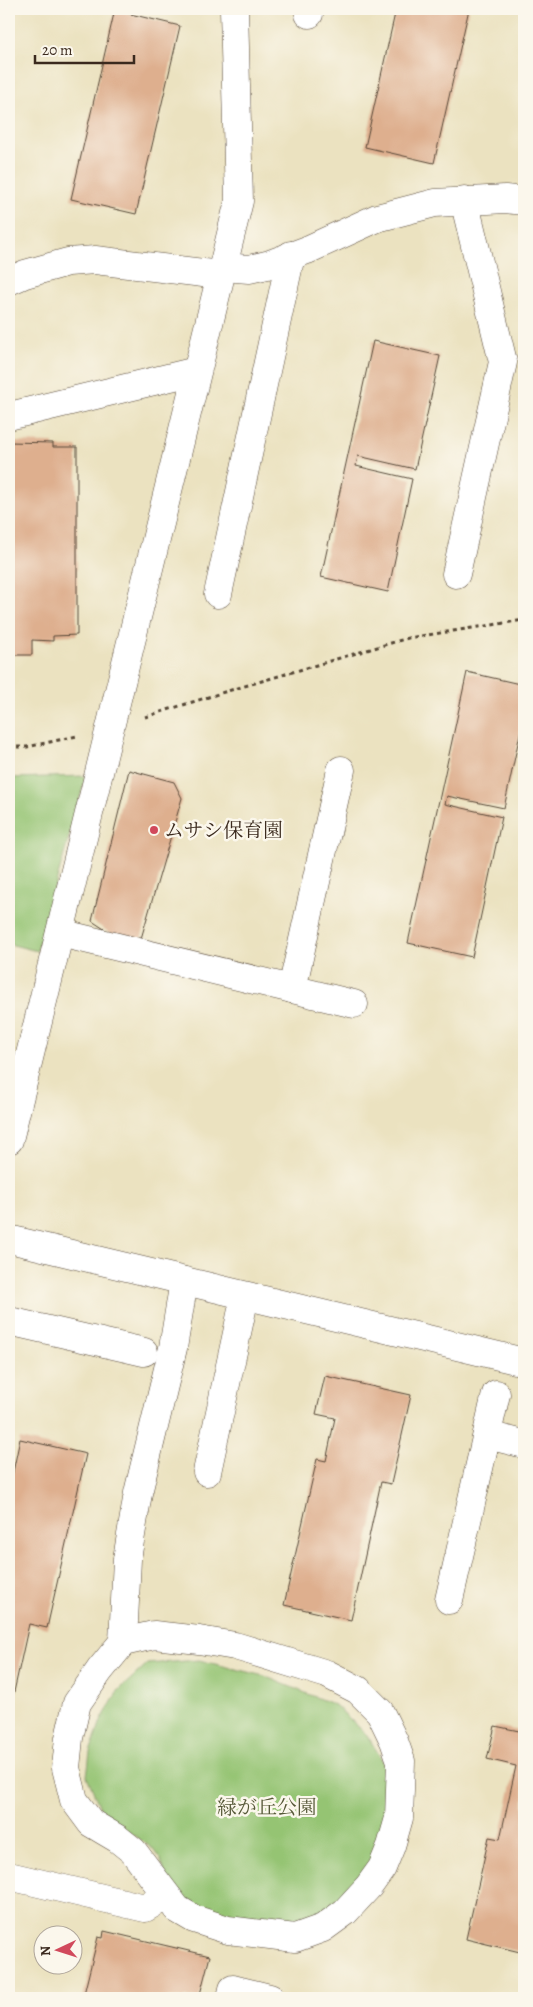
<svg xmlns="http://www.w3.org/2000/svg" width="533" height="2007" font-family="Alegreya,'Noto Serif JP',serif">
<rect width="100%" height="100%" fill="#fbf7ec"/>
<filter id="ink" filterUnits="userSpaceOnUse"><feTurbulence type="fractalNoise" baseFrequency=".02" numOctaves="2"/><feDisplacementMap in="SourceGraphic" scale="10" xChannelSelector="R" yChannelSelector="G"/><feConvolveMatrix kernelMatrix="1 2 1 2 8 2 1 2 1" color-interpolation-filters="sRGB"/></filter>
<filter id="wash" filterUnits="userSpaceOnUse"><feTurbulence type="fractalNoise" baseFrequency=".0096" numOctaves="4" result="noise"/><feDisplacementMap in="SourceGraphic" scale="20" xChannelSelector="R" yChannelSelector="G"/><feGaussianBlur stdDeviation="1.12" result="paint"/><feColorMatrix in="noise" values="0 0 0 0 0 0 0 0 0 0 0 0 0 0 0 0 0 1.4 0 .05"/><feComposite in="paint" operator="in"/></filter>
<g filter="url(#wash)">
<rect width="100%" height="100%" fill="#ebe2c0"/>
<g fill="#95c473" stroke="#687748">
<polygon points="86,776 37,951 9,944 9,778"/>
<polygon points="199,1660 264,1676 335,1705 367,1735 389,1771 386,1850 322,1920 285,1931 194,1908 169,1886 160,1859 152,1848 111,1819 100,1808 87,1776 90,1752 101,1721 118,1691 147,1664"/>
</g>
<g id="blocks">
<g fill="#deaf8e">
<polygon points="115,9 123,9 122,12 180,26 136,214 71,199"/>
<polygon points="396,9 469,9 434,163 365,147"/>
<polygon points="373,341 440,356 415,469 358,456 356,466 412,479 388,592 321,577"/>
<polygon points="9,442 53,443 53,447 77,447 77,635 53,636 53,641 32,640 32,655 9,655"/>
<polygon points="467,672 524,685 524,715 504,808 447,796 445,804 502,817 472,957 408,943"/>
<polygon points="129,770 174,782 182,798 140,942 124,942 92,921"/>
<polygon points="325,1376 411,1395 391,1484 381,1482 351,1620 284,1605 317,1459 326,1461 335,1418 316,1414"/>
<polygon points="20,1439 86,1454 47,1628 29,1624 10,1710 9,1491"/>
<polygon points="495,1726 524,1732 524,1953 466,1939 489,1837 500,1839 516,1766 487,1759"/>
<polygon points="104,1931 210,1956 199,1998 83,1998 98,1937 103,1938"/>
</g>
</g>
</g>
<g filter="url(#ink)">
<use href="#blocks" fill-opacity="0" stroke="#554636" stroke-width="1"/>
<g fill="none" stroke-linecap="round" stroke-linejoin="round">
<g stroke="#554636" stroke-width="29">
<g id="minor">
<polyline points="309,9 309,14"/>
<polyline points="223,267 249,269 267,265 307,250 377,218 435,203 505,199 524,201"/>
<polyline points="9,281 25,274 68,262 95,260 220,275"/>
<polyline points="9,416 196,371"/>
<polyline points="456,574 503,362 464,200"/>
<polyline points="218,594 291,255"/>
<polyline points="60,933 354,1004"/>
<polyline points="292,989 341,770"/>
<polyline points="9,1140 239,201 234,9"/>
<polyline points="9,1239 524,1362"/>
<polyline points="9,1321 144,1352"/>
<polyline points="487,1435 524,1444"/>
<polyline points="207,1472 245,1296"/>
<polyline points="449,1600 496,1394"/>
<polygon points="154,1635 199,1640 235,1646 327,1674 358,1690 380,1712 394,1741 401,1761 399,1818 391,1846 382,1868 369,1886 345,1912 323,1928 295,1938 228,1930 194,1919 177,1909 133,1851 118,1839 91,1823 74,1800 66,1768 69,1738 77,1703 100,1670 123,1642"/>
<polyline points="123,1642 127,1559 138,1493 173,1348 184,1281"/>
<polyline points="9,1876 145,1908 166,1896"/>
<polyline points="231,1998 233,1989 270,1998"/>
</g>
</g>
<g stroke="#554636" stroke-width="3" stroke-dasharray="4 4" stroke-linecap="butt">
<polyline points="145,717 221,693 408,638 524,620"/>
<polyline points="9,747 27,747 77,736"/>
</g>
<use href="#minor" stroke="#fff" stroke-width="28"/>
</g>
</g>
<circle fill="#d1495b" stroke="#fbf7ec" stroke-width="2" cx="154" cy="830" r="5"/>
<g text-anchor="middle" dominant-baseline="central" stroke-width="5" stroke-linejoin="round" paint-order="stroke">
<g font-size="20" fill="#3b2a1e" stroke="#fbf7ec" text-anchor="start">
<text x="164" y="830">ムサシ保育園</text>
</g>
<g font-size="20" fill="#565838" stroke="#fbf7ec">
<text x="267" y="1807">緑が丘公園</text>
</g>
</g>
<rect width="533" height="2007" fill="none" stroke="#fbf7ec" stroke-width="30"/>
<g transform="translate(58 1950) rotate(266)"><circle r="24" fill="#fbf7ec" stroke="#aea59a"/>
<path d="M0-4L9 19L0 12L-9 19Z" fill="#d1495b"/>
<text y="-8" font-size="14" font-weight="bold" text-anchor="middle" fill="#3b2a1e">N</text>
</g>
<path d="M35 55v8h99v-8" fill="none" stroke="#3b2a1e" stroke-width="2.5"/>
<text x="42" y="55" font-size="15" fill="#3b2a1e" stroke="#fbf7ec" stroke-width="4" paint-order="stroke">20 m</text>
</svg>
